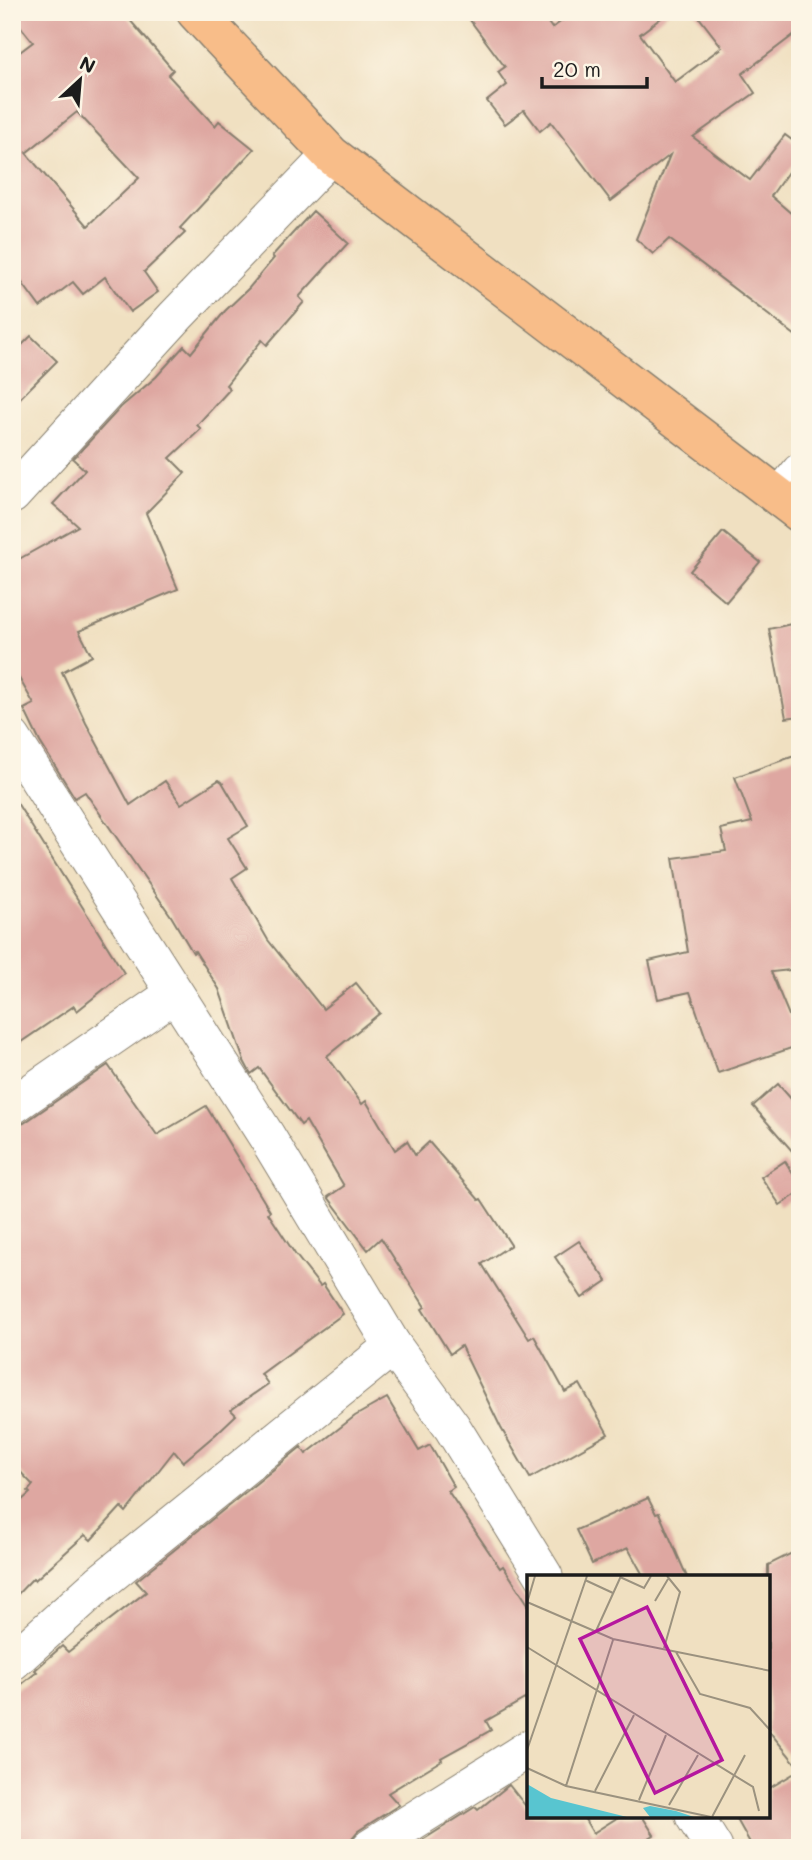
<svg xmlns="http://www.w3.org/2000/svg" width="812" height="1860" font-family="Mali,sans-serif">
<rect width="100%" height="100%" fill="#fcf5e5"/>
<filter id="ink" filterUnits="userSpaceOnUse"><feTurbulence type="fractalNoise" baseFrequency=".0143" numOctaves="2"/><feDisplacementMap in="SourceGraphic" scale="14" xChannelSelector="R" yChannelSelector="G"/><feConvolveMatrix kernelMatrix="1 2 1 2 8 2 1 2 1" color-interpolation-filters="sRGB"/></filter>
<filter id="wash" filterUnits="userSpaceOnUse"><feTurbulence type="fractalNoise" baseFrequency=".00686" numOctaves="4" result="noise"/><feDisplacementMap in="SourceGraphic" scale="28" xChannelSelector="R" yChannelSelector="G"/><feGaussianBlur stdDeviation="1.57" result="paint"/><feColorMatrix in="noise" values="0 0 0 0 0 0 0 0 0 0 0 0 0 0 0 0 0 1.4 0 .05"/><feComposite in="paint" operator="in"/></filter>
<g filter="url(#wash)">
<rect width="100%" height="100%" fill="#f0e0c1"/>
<g id="blocks">
<g fill="#dea7a1" fill-rule="evenodd">
<path d="M12,12h111l50,58 -5,5 47,51 4,-5 35,28 -74,79 5,5 -41,39 14,20 -28,20 -25,-35 -22,17 -10,-12 -33,25 -28,-38v-211l21,-16 -21,-26zM77,112l62,66 -51,48 -62,-73z"/>
<polygon points="464,12 540,12 552,28 574,12 669,12 640,34 675,82 722,47 695,12 800,12 800,30 742,74 755,93 693,137 750,180 785,135 800,146 800,155 771,196 800,221 800,339 669,239 653,254 636,239 670,155 611,201 551,122 540,131 524,110 505,124 487,101 507,85 498,72 505,67"/>
<polygon points="313,211 348,243 299,297 304,302 267,345 262,340 226,385 230,389 197,425 201,429 170,458 185,473 146,513 178,589 79,631 92,656 62,672 86,723 130,805 165,781 181,804 219,780 222,782 248,826 228,838 247,868 232,878 268,940 323,1009 356,983 380,1013 327,1056 362,1104 366,1101 395,1150 407,1141 415,1155 429,1142 479,1200 481,1199 511,1245 482,1264 529,1339 534,1336 565,1392 580,1384 608,1434 530,1478 501,1428 461,1346 450,1354 422,1309 425,1307 381,1238 368,1250 328,1197 344,1186 306,1121 301,1125 259,1068 251,1074 244,1061 219,989 195,951 193,953 171,916 85,792 75,798 40,742 24,709 34,704 12,666 12,563 78,526 53,504 85,470 73,459 121,407 156,377 184,346 191,353 225,311 249,288 274,258 272,256"/>
<polygon points="31,336 57,361 12,406 12,355"/>
<polygon points="723,532 760,562 726,602 690,571"/>
<polygon points="800,622 800,716 786,718 769,629"/>
<polygon points="800,754 800,969 771,972 793,1025 800,1036 800,1045 718,1073 690,992 658,999 649,961 688,952 673,858 726,851 721,829 752,822 735,777"/>
<polygon points="12,795 124,973 77,1011 74,1006 12,1048"/>
<polygon points="108,1065 157,1135 206,1106 270,1211 268,1213 295,1254 320,1286 323,1284 343,1314 261,1374 268,1384 231,1410 236,1415 216,1434 183,1462 174,1451 126,1512 121,1507 91,1540 85,1535 35,1580 33,1578 12,1600 12,1509 30,1493 28,1491 33,1485 12,1463 12,1127 24,1123"/>
<polygon points="778,1084 800,1109 800,1160 753,1106"/>
<polygon points="785,1161 800,1185 800,1192 780,1205 761,1177"/>
<polygon points="579,1241 607,1281 582,1298 555,1257"/>
<polygon points="387,1398 419,1451 430,1445 454,1487 448,1491 500,1568 503,1566 528,1604 528,1697 486,1721 491,1730 441,1758 442,1760 388,1793 399,1805 358,1831 352,1838 349,1848 12,1848 12,1692 37,1672 35,1670 62,1646 68,1652 146,1592 136,1581 301,1447 306,1454 355,1416"/>
<polygon points="648,1498 656,1514 659,1513 687,1577 644,1577 628,1548 592,1564 576,1530"/>
<polygon points="800,1549 800,1769 768,1730 768,1565"/>
<polygon points="800,1770 800,1848 753,1848 735,1816 768,1816 768,1789"/>
<polygon points="509,1785 528,1809 528,1816 583,1816 593,1833 620,1816 642,1816 654,1835 632,1848 410,1848 475,1807 478,1810"/>
</g>
</g>
</g>
<g filter="url(#ink)">
<use href="#blocks" fill-opacity="0" stroke="#867e6e" stroke-width="2"/>
<g fill="none" stroke-linecap="round" stroke-linejoin="round">
<g stroke="#867e6e" stroke-width="39">
<g id="street">
<polyline points="12,495 176,316 331,155"/>
<polyline points="780,497 800,472"/>
<polyline points="12,738 267,1137 393,1346 452,1427 544,1576"/>
<polyline points="12,1106 174,994"/>
<polyline points="12,1662 100,1583 393,1346"/>
<polyline points="694,1816 714,1848"/>
<polyline points="370,1848 528,1749"/>
</g>
</g>
<g stroke="#867e6e" stroke-width="41">
<polyline id="highway" points="196,12 331,155 800,513"/>
</g>
<use href="#street" stroke="#fff" stroke-width="37"/>
<use href="#highway" stroke="#f8bd89" stroke-width="38"/>
</g>
</g>
<g transform="translate(527 1575)">
<rect width="243" height="243" fill="#f0e0c1"/>
<path d="M0,209l24,14 76,19h-100zM123,231l26,5 18,6h-44l-7,-9z" fill="#58c5d0"/>
<path fill="none" stroke="#9b927f" stroke-width="2" d="M93,2l24,11 7,-12M58,5l28,13M128,26l13,-22M0,27l86,37 158,32M0,28l8,-27M69,56l25,-55M0,72l226,140 6,24M137,73l16,-56 -13,-16M149,77l24,42 50,14 21,23M0,175l60,-174M0,193l39,18 145,31M39,211l47,-146M68,216l39,-76M112,225l27,-65M142,230l29,-50M185,242l33,-62"/>
<path fill="#b5179e" fill-opacity="0.15" stroke="#b5179e" stroke-width="3.5" d="M120,32l75,153 -67,33 -75,-154z"/>
<rect width="243" height="243" fill="none" stroke="#1c1c1c" stroke-width="3.5"/>
</g>
<rect width="812" height="1860" fill="none" stroke="#fcf5e5" stroke-width="42"/>
<g transform="translate(80 80) rotate(26)" stroke="#fcf5e5" stroke-width="5" paint-order="stroke">
<path d="M0-5L12 26L0 18L-12 26Z" fill="#1c1c1c"/>
<text y="-10" font-size="19" font-weight="bold" text-anchor="middle" fill="#1c1c1c">N</text>
</g>
<path d="M542 77v10h105v-10" fill="none" stroke="#1c1c1c" stroke-width="3.5"/>
<text x="553" y="77" font-size="21" fill="#1c1c1c" stroke="#fcf5e5" stroke-width="5" paint-order="stroke">20 m</text>
</svg>
